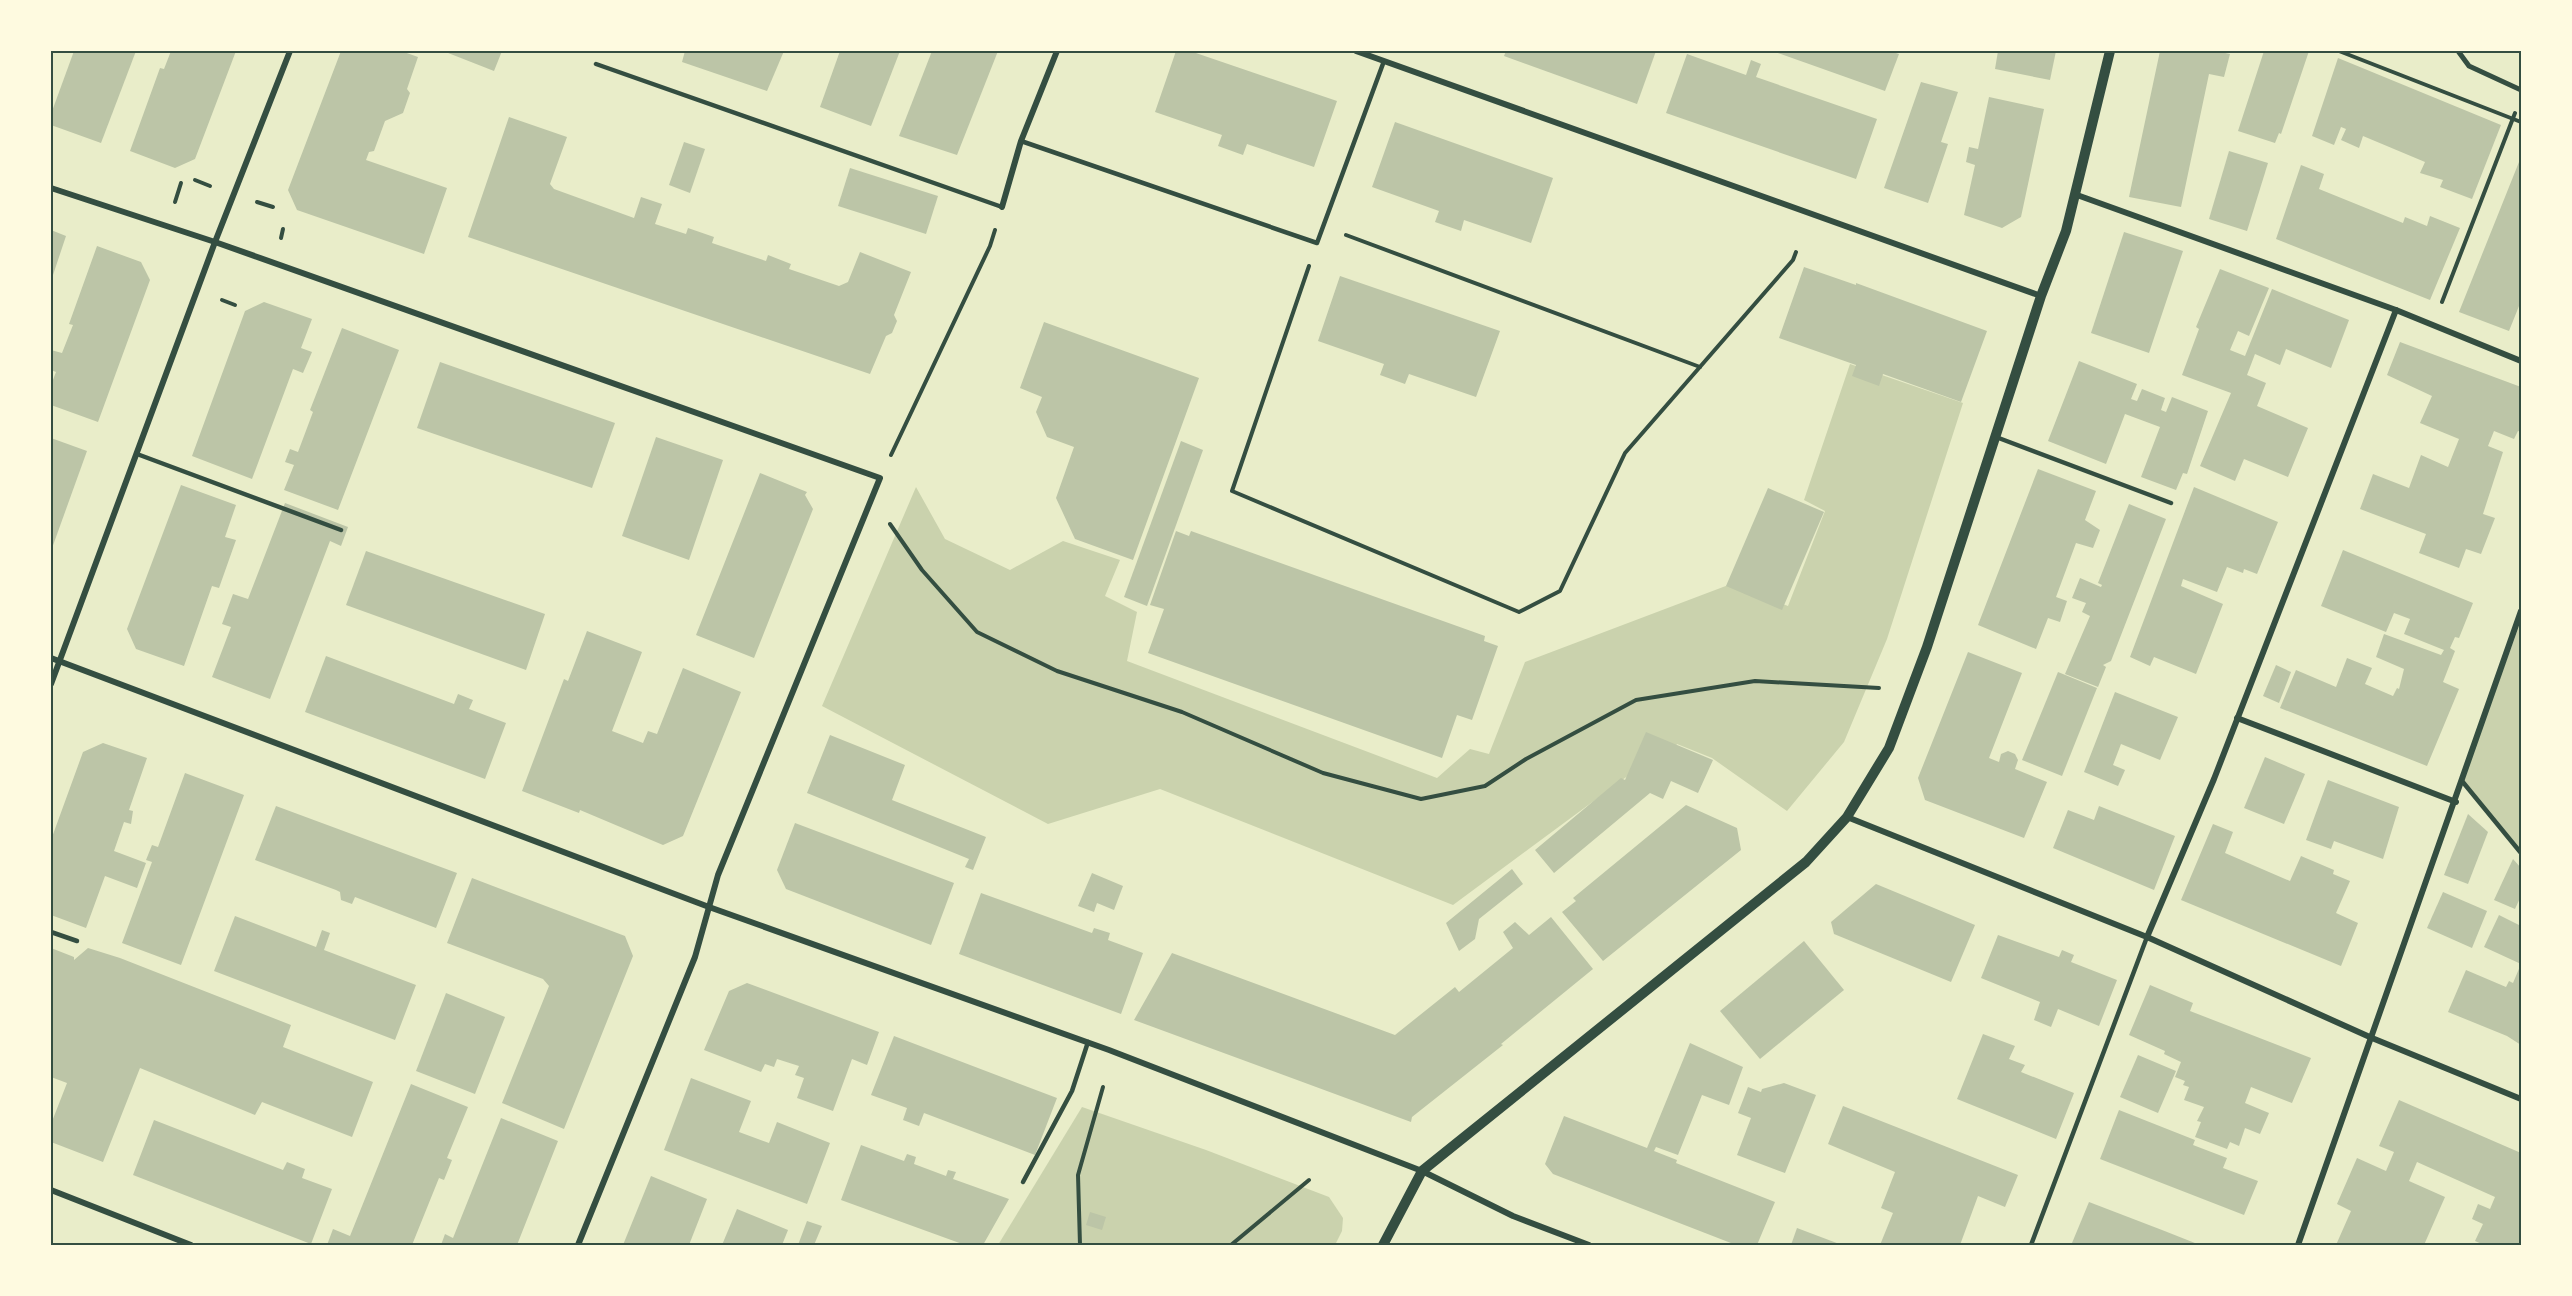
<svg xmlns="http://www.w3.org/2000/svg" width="2572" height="1296" font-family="'Roboto Condensed',sans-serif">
<rect width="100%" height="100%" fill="#e9edc9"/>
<g fill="#cad2ad">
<polygon points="1850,364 1963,403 1887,639 1844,742 1787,811 1712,758 1677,744 1660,771 1633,772 1453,905 1160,789 1048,824 822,706 916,487 945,539 1010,570 1063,541 1120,560 1105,596 1137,612 1127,661 1437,778 1470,749 1489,754 1525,662 1731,584 1788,606 1825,511 1804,500"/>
<polygon points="2521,621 2521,853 2462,781"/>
<polygon points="1082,1107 1206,1150 1329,1197 1343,1218 1342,1231 1335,1245 998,1245"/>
</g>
<g fill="#bcc5a7">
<polygon points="74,51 136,51 101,143 51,125 51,114"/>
<polygon points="171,51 236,51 195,159 175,168 130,151 160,68 164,69"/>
<polygon points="341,51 401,51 418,57 407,89 410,93 403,113 385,121 374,151 369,152 366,160 447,188 424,254 297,210 288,190"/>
<polygon points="443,51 502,51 494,71"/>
<polygon points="685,51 784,51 767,91 682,62"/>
<polygon points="840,51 900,51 871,126 820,107"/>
<polygon points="932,51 998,51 957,155 899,136"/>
<polygon points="1176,51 1190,51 1337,101 1314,167 1247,144 1243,155 1218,146 1222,135 1155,112"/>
<polygon points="1506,51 1656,51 1637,104 1504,56"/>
<polygon points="1772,51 1890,51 1899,54 1885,91"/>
<polygon points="1998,51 2056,51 2050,80 1995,69"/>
<polygon points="2160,51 2216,51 2230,54 2224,77 2209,74 2181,207 2129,197"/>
<polygon points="2264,51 2309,51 2281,134 2279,133 2275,143 2238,131"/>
<polygon points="1687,54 1746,75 1751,60 1761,64 1756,77 1877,119 1856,179 1666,113"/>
<polygon points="2338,58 2501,125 2472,199 2440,187 2443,180 2420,173 2425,162 2363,136 2359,148 2341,140 2346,129 2341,127 2334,145 2312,136"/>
<polygon points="1921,82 1958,92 1941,142 1948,144 1928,203 1884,188"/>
<polygon points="1989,97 2044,109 2021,217 2002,228 1964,215 1975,165 1966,162 1969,147 1978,149"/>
<polygon points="509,117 567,137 550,184 554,189 634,218 641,197 662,204 655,224 686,234 688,228 714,237 712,243 766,261 768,255 791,264 789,269 839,286 848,282 860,252 911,272 894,315 897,321 892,333 886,336 870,374 468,237"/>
<polygon points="1395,122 1553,178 1531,243 1464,220 1461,231 1435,222 1439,211 1372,187"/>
<polygon points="684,142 705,149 690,193 669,185"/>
<polygon points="2229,151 2268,163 2247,231 2209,219"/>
<polygon points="2521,157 2521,301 2509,331 2459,312"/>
<polygon points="2301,165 2324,174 2319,189 2403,223 2405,217 2427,226 2430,216 2460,228 2430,300 2276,239"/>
<polygon points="850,168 938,196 926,234 838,206"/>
<polygon points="51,230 66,236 51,281"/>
<polygon points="2124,232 2183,251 2149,353 2091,333"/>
<polygon points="97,246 141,262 150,280 98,422 51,405 51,385 56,372 51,370 51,350 62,353 73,325 69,324"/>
<polygon points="1804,267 1856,285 1856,283 1987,331 1961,402 1883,374 1879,386 1852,376 1856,365 1779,338"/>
<polygon points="2220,269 2269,288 2249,336 2238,331 2230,350 2245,356 2272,289 2349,320 2331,368 2286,349 2280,365 2255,354 2247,375 2266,383 2257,406 2308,428 2288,477 2244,459 2235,481 2200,466 2231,393 2182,375 2199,329 2196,327"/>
<polygon points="1340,276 1500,331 1476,397 1409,374 1405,384 1380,375 1384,364 1318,341"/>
<polygon points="264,302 312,319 301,348 312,352 303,373 293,369 252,479 192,456 245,311"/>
<polygon points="1044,322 1199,378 1133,560 1075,539 1056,498 1074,447 1047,437 1036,412 1042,397 1020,388"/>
<polygon points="342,328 399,350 338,510 284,490 294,465 285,462 290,449 298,452 313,412 310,410"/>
<polygon points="2400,342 2521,387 2521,432 2518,431 2514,439 2494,431 2488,446 2503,452 2483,514 2495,518 2481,554 2466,549 2459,568 2419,553 2426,534 2360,509 2373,474 2409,488 2421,455 2448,467 2459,439 2420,423 2432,396 2387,375"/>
<polygon points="2079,361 2137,384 2131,399 2137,401 2142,389 2165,398 2161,410 2166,412 2172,397 2208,411 2187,474 2183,473 2176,490 2141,477 2160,427 2125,414 2106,464 2048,441"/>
<polygon points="440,362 615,423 592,488 417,428"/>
<polygon points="656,437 723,460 689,560 622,536"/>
<polygon points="51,438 87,451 51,551"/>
<polygon points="1181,441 1203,450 1147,606 1124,597"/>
<polygon points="2038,469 2096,491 2085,520 2100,530 2093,548 2076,543 2056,597 2067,601 2060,622 2048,618 2036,649 1978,625"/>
<polygon points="760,473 807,492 805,495 813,509 754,658 696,635"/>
<polygon points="181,485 236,505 225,537 236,540 219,588 212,586 184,666 136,649 127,629"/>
<polygon points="2194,487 2278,522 2257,574 2244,569 2243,573 2227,567 2217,592 2183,579 2181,586 2223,604 2196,674 2154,657 2150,666 2130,657"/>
<polygon points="1768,488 1824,512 1782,610 1726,586"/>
<polygon points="285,503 348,527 341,546 330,541 270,699 212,677 231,627 222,624 233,594 248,599"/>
<polygon points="2129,504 2166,519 2111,661 2103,665 2106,667 2098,687 2065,674 2090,616 2082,612 2086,603 2072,598 2080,578 2101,587 2102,585 2098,583"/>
<polygon points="1176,531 1189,536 1191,531 1485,636 1484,641 1498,646 1472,720 1457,715 1442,758 1148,653 1164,609 1150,605"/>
<polygon points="2343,550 2473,603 2459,638 2455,637 2450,648 2455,651 2443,682 2459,689 2427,766 2280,708 2296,670 2336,687 2347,658 2372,668 2365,684 2393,696 2397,688 2399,689 2404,669 2376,657 2384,634 2441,655 2444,650 2404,634 2410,619 2394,613 2386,632 2321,606"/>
<polygon points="366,551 545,614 526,670 346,605"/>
<polygon points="587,631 642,652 612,731 643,743 648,731 657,734 683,668 741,692 683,836 663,845 580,810 579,813 522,791 564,679 568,681"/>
<polygon points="1968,652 2022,673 1989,758 1999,762 2001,754 2008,751 2015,754 2018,760 2015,769 2047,782 2024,838 1925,800 1918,778"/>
<polygon points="326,656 454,704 458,694 473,700 469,709 506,723 485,779 305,712"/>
<polygon points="2276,665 2291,672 2279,703 2263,696"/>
<polygon points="2058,672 2097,688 2062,776 2022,760"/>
<polygon points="2115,692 2178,717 2160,760 2121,744 2113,765 2125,770 2118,786 2084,772"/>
<polygon points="1646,732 1713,760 1698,793 1671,781 1663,799 1650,793 1554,873 1535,850 1621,778 1625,780"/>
<polygon points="830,735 905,765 892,800 986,837 973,870 965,867 969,859 807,793"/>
<polygon points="103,743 147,758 129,810 133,811 131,824 124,822 114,851 146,863 137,888 105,876 86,928 51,915 51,840 83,752"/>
<polygon points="2265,757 2305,774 2284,824 2244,808"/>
<polygon points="185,773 244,795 181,965 122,943 152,862 146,860 152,845 158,847"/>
<polygon points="2328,780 2399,807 2383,859 2334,841 2331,849 2306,840"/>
<polygon points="1686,805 1737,828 1741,850 1603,961 1562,912 1576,901 1573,898"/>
<polygon points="276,806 457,873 436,928 355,897 352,904 341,900 340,892 336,890 255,860"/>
<polygon points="2099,806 2175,836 2154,890 2053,848 2068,810 2094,820"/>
<polygon points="2468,814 2488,832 2468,884 2444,875"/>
<polygon points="795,823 954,883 931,945 786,889 777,870"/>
<polygon points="2213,824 2233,832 2225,853 2290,881 2301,856 2334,870 2333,874 2350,881 2336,913 2358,923 2341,966 2181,900"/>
<polygon points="2513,859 2521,868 2521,896 2515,909 2494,900"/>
<polygon points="1512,869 1523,884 1479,919 1475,939 1459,951 1446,923"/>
<polygon points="1092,873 1123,886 1114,910 1097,903 1094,912 1078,906"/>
<polygon points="472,878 625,936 633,956 564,1129 502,1103 549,986 543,979 447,943"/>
<polygon points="1876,884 1975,925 1951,982 1834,934 1831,922"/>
<polygon points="2443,892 2487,911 2472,948 2427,928"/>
<polygon points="981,893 1092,933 1094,928 1110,933 1108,940 1143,953 1121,1014 959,954"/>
<polygon points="2499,915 2521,926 2521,1045 2507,1036 2448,1012 2466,970 2506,987 2509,981 2513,983 2521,964 2484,947"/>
<polygon points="235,916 316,947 322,930 330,933 324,950 416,985 395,1040 214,971"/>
<polygon points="1551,917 1593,969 1501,1044 1503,1045 1412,1117 1411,1122 1134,1020 1172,953 1395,1035 1455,987 1459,992 1513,948 1503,932 1515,922 1529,935"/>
<polygon points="1998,935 2059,957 2062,950 2074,955 2071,962 2117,980 2099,1026 2058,1009 2051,1027 2034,1020 2040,1002 1981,978"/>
<polygon points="1804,941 1844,990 1760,1059 1720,1011"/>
<polygon points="51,948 74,957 74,960 88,948 120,958 291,1025 283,1047 373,1082 352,1137 262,1102 255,1115 140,1068 103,1162 51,1142 51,1124 67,1083 51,1077"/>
<polygon points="747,983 879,1032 867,1065 852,1059 833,1111 797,1098 804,1078 795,1075 799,1066 777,1059 774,1067 765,1064 761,1072 704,1050 729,991"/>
<polygon points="2150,985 2193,1003 2190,1011 2311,1058 2292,1103 2251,1087 2245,1103 2269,1113 2260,1134 2245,1128 2239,1146 2230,1142 2227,1149 2195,1137 2201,1122 2197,1121 2204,1107 2184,1100 2189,1087 2183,1085 2185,1081 2175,1077 2181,1062 2164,1054 2165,1051 2129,1035"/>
<polygon points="446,993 505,1017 475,1094 416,1071"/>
<polygon points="1983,1034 2015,1046 2009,1059 2025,1065 2021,1072 2074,1093 2056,1139 1957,1099"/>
<polygon points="894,1036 1057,1098 1035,1155 924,1113 919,1126 903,1120 907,1108 871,1095"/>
<polygon points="1690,1043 1743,1067 1729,1105 1702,1095 1678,1155 1656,1147 1654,1151 1677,1160 1676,1163 1775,1202 1757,1245 1736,1245 1553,1174 1545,1164 1564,1116 1647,1148"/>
<polygon points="2138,1055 2176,1071 2158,1113 2120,1097"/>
<polygon points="691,1078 751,1101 739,1132 769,1143 777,1122 830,1143 807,1204 664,1150"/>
<polygon points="1784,1083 1816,1095 1785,1173 1737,1155 1751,1118 1738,1113 1748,1087 1761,1092 1762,1089"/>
<polygon points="411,1084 468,1107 447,1158 452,1160 444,1180 439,1178 412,1245 327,1245 333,1229 350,1236"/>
<polygon points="2399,1100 2521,1153 2521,1245 2484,1245 2475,1241 2483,1224 2472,1219 2478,1204 2490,1209 2495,1197 2417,1162 2409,1181 2445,1197 2424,1245 2336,1245 2351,1211 2337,1204 2357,1158 2386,1171 2394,1152 2379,1146"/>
<polygon points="1843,1106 2018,1175 2005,1207 1978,1196 1960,1245 1880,1245 1893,1213 1881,1208 1895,1172 1828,1144"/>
<polygon points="2119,1110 2195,1140 2193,1145 2227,1158 2223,1168 2258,1181 2244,1215 2100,1159"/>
<polygon points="501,1118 558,1141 517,1245 441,1245 445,1234 453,1238"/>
<polygon points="154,1120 283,1170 287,1162 305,1169 302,1178 332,1189 311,1244 133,1175"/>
<polygon points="861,1145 904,1161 907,1154 916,1157 914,1164 946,1176 948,1170 956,1172 953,1179 1009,1199 983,1245 965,1245 841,1200"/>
<polygon points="651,1176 707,1199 689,1245 623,1245"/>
<polygon points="2089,1202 2162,1230 2200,1245 2076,1245 2072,1243"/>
<polygon points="737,1209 788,1230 782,1245 722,1245"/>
<polygon points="1090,1212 1106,1217 1102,1230 1086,1225"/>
<polygon points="807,1221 822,1226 814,1245 798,1245"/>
<polygon points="1797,1228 1842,1245 1791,1245"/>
</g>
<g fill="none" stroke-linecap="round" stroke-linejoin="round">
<g stroke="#344e41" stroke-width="4">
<polyline points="2339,51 2521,122"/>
<polyline points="195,180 210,186"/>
<polyline points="175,202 181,183"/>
<polyline points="257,202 273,207"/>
<polyline points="1346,235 1700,367"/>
<polyline points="281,238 283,229"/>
<polyline points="1309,266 1232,491 1519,612 1560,591 1625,453 1793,260 1796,252"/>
<polyline points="222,300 235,305"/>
<polyline points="2442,302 2515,113"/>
<polyline points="891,455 990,246 995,230"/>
<polyline points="890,524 922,570 977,632 1057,671 1182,712 1323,773 1421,799 1485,786 1526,759 1636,700 1755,681 1879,688"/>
<polyline points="1080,1245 1078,1175 1103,1087"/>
<polyline points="1231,1245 1309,1180"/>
</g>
<g stroke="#344e41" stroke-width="4.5">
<polyline points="596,64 1002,207"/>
<polyline points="1021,141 1317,243 1384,61"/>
<polyline points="1996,437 2171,503"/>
<polyline points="137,454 341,530"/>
<polyline points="2462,781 2521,853"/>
<polyline points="51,932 77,941"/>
<polyline points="1023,1182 1072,1091 1088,1042"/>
<polyline points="2031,1245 2147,937"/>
</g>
<polyline stroke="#344e41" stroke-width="5" points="2458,51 2469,66 2521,90"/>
<g stroke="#344e41" stroke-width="6">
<polyline points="1356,51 2041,296"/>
<polyline points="51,188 215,242 880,478 718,875 695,957 578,1245"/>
<polyline points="2077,195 2396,310 2521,361"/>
<polyline points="1002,207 1021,141 1057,51"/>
<polyline points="51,658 709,907 1109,1050 1422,1171 1513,1216 1589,1245"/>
<polyline points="51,684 215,242 290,51"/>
<polyline points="2237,718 2456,802"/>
<polyline points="1847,817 2147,937 2372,1038 2521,1099"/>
<polyline points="2147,937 2214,779 2396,310"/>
<polyline points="51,1190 191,1245"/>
<polyline points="2298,1245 2521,611"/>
</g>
<polyline stroke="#344e41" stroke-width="10" points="1383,1245 1422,1171 1806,862 1847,817 1889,748 1927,647 2041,296 2066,231 2110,51"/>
</g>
<rect width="2572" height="1296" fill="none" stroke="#fefae0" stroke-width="105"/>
<rect x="52" y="52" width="2468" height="1192" fill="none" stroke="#344e41" stroke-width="2"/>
</svg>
